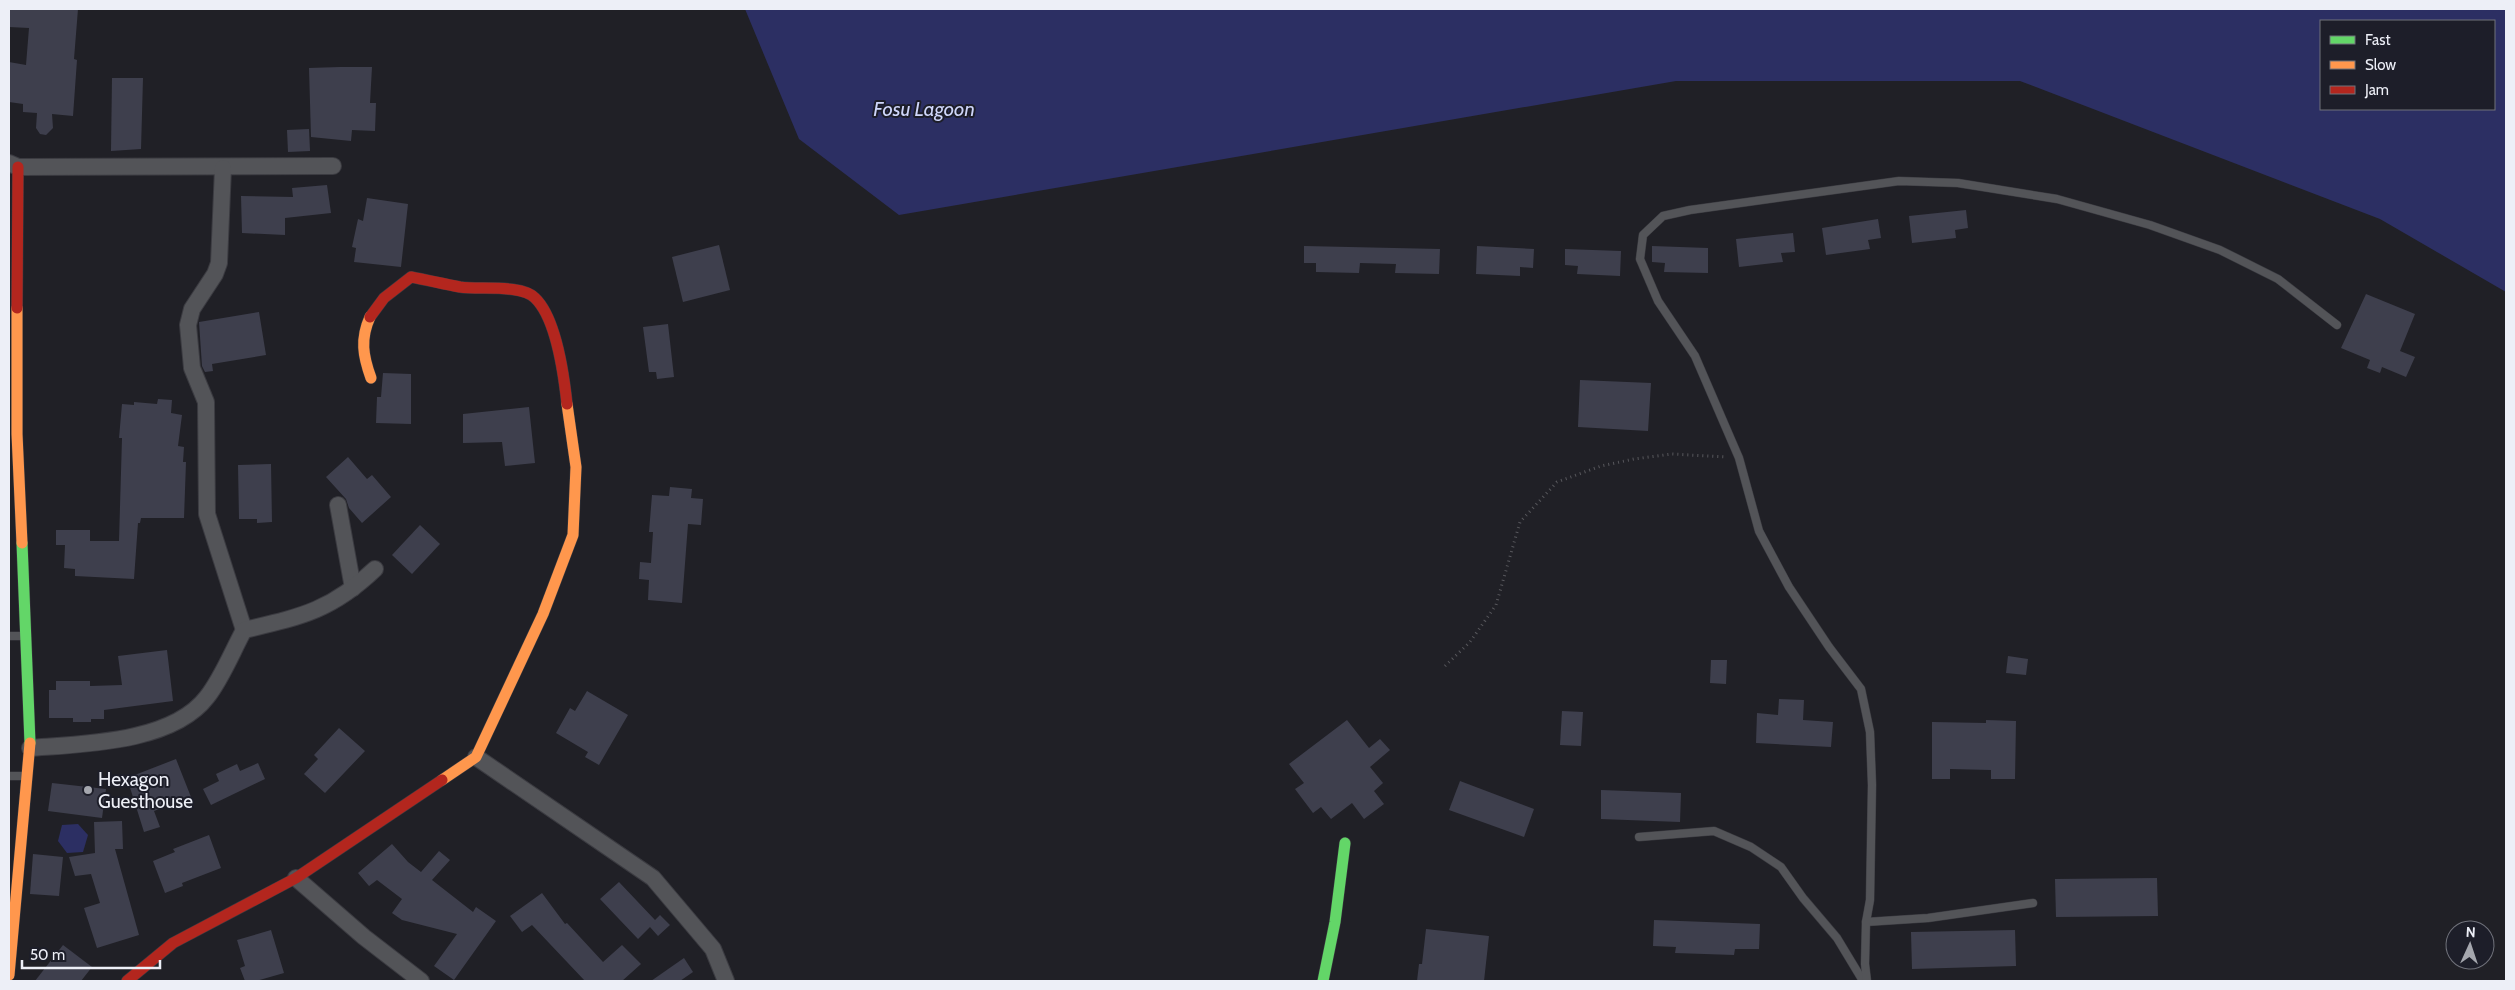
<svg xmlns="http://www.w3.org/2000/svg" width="2515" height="990" font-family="Cabin,sans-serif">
<rect width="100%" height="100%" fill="#202026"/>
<g fill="#2c2f63" fill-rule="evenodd">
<path d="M745,9h1761v283l-126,-73 -360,-138h-344l-777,134 -100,-76zM2321,21h173v88h-173z"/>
<polygon points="78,824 88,835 83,852 67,853 58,841 62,825"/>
</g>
<g fill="#3e3f4d">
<polygon points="9,9 78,9 74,59 77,60 73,116 52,114 53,128 46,135 40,134 36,128 37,113 23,112 23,104 9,102 9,62 26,65 29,28 9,27"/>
<polygon points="340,67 372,67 370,103 376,103 375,131 352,130 351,141 311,137 309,68"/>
<polygon points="112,78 143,78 141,149 111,151"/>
<polygon points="309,129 310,151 288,152 287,130"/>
<polygon points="327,185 331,213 285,218 285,235 242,233 241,196 293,197 292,188"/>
<polygon points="367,198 408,204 401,267 354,262 356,248 352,247 358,219 363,221"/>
<polygon points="1966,210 1968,228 1955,230 1956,238 1912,243 1909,216"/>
<polygon points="1878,219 1881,238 1868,240 1870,249 1826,255 1822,228"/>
<polygon points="1793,233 1795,252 1781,253 1783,262 1739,267 1736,239"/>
<polygon points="719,245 730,290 683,302 672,257"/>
<polygon points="1304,246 1440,249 1439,274 1395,273 1396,264 1360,263 1359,273 1316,272 1316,263 1304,263"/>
<polygon points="1477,246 1534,249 1533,268 1520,267 1520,276 1476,274"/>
<polygon points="1652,246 1708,248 1708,273 1664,272 1665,263 1652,262"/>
<polygon points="1565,249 1621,251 1620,276 1577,274 1578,266 1565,265"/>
<polygon points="2366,294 2415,314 2400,351 2415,357 2406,377 2382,367 2380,373 2367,368 2370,360 2341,348"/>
<polygon points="259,312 266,355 212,364 213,371 205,372 202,366 199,322"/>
<polygon points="668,324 674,377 657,379 656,372 649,372 643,327"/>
<polygon points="383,373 411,374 411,424 376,423 377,397 381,397"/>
<polygon points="1580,380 1651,383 1648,431 1578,427"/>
<polygon points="158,399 172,400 171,413 182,415 178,446 184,447 183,462 186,462 184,518 141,518 140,523 138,523 134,579 75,576 75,569 64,568 65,545 56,545 56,530 90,530 90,541 119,541 122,438 119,438 122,404 134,405 134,402 157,404"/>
<polygon points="529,407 535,463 505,466 502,442 463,443 463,414"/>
<polygon points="348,457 367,479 372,475 391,497 362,523 349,508 346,499 326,477"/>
<polygon points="271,464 272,522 257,523 257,519 239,519 238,465"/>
<polygon points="670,487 692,489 691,498 703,499 701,525 688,524 682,603 648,600 649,580 639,579 640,562 651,563 653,532 649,532 652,495 669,496"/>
<polygon points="420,525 440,544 412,574 392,555"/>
<polygon points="167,650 173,701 104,710 104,719 91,719 91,722 73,722 73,718 49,718 49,690 56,690 56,681 90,681 90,686 122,685 118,656"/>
<polygon points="2008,656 2028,659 2026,675 2006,673"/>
<polygon points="1711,660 1727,660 1726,684 1710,683"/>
<polygon points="587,691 628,715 599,765 585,757 588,752 556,733 570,708 575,711"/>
<polygon points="1779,699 1804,700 1803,720 1833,722 1831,747 1756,743 1757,713 1778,715"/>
<polygon points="1562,711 1583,712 1581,746 1560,745"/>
<polygon points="1347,720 1369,748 1380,739 1390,750 1370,767 1383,783 1374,791 1384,804 1364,819 1352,803 1331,819 1321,807 1313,813 1295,789 1304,783 1289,764"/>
<polygon points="1986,720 2016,721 2015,779 1991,779 1991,770 1950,769 1950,779 1932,779 1932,722 1986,723"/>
<polygon points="339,728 365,751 325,793 304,774 318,759 314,755"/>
<polygon points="176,759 191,797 154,811 160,827 144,832 127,778"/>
<polygon points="258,763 265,779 211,805 203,789 219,781 216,774 237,764 240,771"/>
<polygon points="1460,781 1534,809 1524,837 1449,810"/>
<polygon points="52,783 106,789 102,818 48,811"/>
<polygon points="1601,790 1681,793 1680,822 1601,819"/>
<polygon points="122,821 123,849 115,849 139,935 97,948 84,908 100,903 91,874 75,876 69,857 95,853 94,822"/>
<polygon points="209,835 221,868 182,883 183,886 165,893 153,861 175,852 173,849"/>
<polygon points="392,844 408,862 421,872 439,851 450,860 432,880 473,912 476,907 496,921 454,980 434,966 457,934 402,920 392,913 402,899 377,880 369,886 358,873"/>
<polygon points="33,854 63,857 59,896 30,894"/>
<polygon points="2157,878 2158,916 2056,917 2055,879"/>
<polygon points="619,882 655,920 660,915 670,925 658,936 650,927 638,939 600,899"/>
<polygon points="542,893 565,924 567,923 603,962 622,945 641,964 622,981 585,981 532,925 522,932 510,916"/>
<polygon points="1654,920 1760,924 1759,949 1735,949 1734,955 1675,953 1676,947 1653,946"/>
<polygon points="1426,929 1489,936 1484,981 1417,981 1419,964 1422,964"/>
<polygon points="271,930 284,973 256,981 245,981 240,968 245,966 237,940"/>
<polygon points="2015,930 2016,966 1912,969 1911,932"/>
<polygon points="63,945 92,967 81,981 35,981"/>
<polygon points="684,958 693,972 680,981 651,981"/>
</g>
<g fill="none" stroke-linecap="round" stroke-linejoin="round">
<g stroke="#3b3b41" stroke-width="9">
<g id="lane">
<polyline points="9,636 24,636"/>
<polyline points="9,776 24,776"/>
<polyline points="1639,837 1714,831 1751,847 1781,867 1803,898 1837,938 1863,981"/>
<polyline points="1866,922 1928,918 2033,903"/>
<polyline points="1867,981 1865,964 1866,922 1870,900 1872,785 1870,732 1861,689 1829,647 1789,587 1759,531 1739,458 1695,356 1658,301 1640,259 1643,235 1663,216 1690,210 1899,181 1958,183 2057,199 2150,225 2220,250 2278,279 2337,325"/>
</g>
</g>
<g stroke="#3b3b41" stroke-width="18">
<g id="street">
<polyline points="9,163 18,167 333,166"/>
<polyline points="223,168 219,263 215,274 192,309 188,325 192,368 206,402 207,514 244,630"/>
<polyline points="338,505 353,588"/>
<path d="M30,748c52,-4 142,-5 177,-51 15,-19 25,-45 37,-67 56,-13 87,-19 131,-61"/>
<polyline points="476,757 653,878 713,949 726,981"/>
<polyline points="296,878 364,937 421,981"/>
</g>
</g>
<g stroke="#3b3b41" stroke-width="12">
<g id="fast">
<polyline points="22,543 30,743"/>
<polyline points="1323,981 1335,922 1345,843"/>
</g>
</g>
<g stroke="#3b3b41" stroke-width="12">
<g id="slow">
<polyline points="17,308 17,434 22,543"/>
<path d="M370,317c-10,22 -7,39 1,61"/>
<polyline points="442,780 476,757 543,614 573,535 576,467 567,404"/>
<polyline points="9,975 30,743"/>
</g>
</g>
<g stroke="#3b3b41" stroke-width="12">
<g id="jam">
<polyline points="17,308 18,167"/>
<path d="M370,317l14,-19 27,-21c16,3 33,7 49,10 19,3 62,-3 75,11 21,20 29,78 32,106"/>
<polyline points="127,981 173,943 296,878 442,780"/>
</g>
</g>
<polyline stroke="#57575c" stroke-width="3" stroke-dasharray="1 4" stroke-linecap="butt" points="1445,666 1470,642 1496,605 1520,522 1557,482 1601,466 1634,459 1672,454 1726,457"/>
<use href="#lane" stroke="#535458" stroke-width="8"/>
<use href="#street" stroke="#535458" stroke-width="16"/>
<use href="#fast" stroke="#63d668" stroke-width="11"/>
<use href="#slow" stroke="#ff974d" stroke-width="11"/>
<use href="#jam" stroke="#b3261e" stroke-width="11"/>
</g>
<circle fill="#a5a7ae" stroke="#1d1e29" stroke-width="2" cx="88" cy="790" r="5"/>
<g text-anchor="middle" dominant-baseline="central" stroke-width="4" stroke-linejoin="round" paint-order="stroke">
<g font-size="19" fill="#edeff7" stroke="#1d1e29" text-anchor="start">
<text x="98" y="779">Hexagon<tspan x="98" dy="22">Guesthouse</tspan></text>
</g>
<g font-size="20" font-style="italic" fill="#cfd6fa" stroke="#1d1e29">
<text x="924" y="109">Fosu Lagoon</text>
</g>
</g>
<rect width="2515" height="990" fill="none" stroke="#edeff7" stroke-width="20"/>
<rect x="2320" y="20" width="175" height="90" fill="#1d1e29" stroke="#70727b"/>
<rect x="2330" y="36" width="25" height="8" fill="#63d668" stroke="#70727b"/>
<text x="2365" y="45" font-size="15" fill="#edeff7">Fast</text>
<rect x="2330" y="61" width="25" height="8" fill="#ff974d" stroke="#70727b"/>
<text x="2365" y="70" font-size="15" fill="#edeff7">Slow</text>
<rect x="2330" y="86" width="25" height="8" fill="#b3261e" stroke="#70727b"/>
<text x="2365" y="95" font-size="15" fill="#edeff7">Jam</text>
<g transform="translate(2470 945) rotate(3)"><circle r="24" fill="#1d1e29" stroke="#70727b"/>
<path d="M0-4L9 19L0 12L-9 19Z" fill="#a5a7ae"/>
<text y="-8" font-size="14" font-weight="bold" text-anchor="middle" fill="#edeff7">N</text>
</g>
<path d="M22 960v8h138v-8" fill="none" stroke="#edeff7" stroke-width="2.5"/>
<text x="30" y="960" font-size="15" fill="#edeff7" stroke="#1d1e29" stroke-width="4" paint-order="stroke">50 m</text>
</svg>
